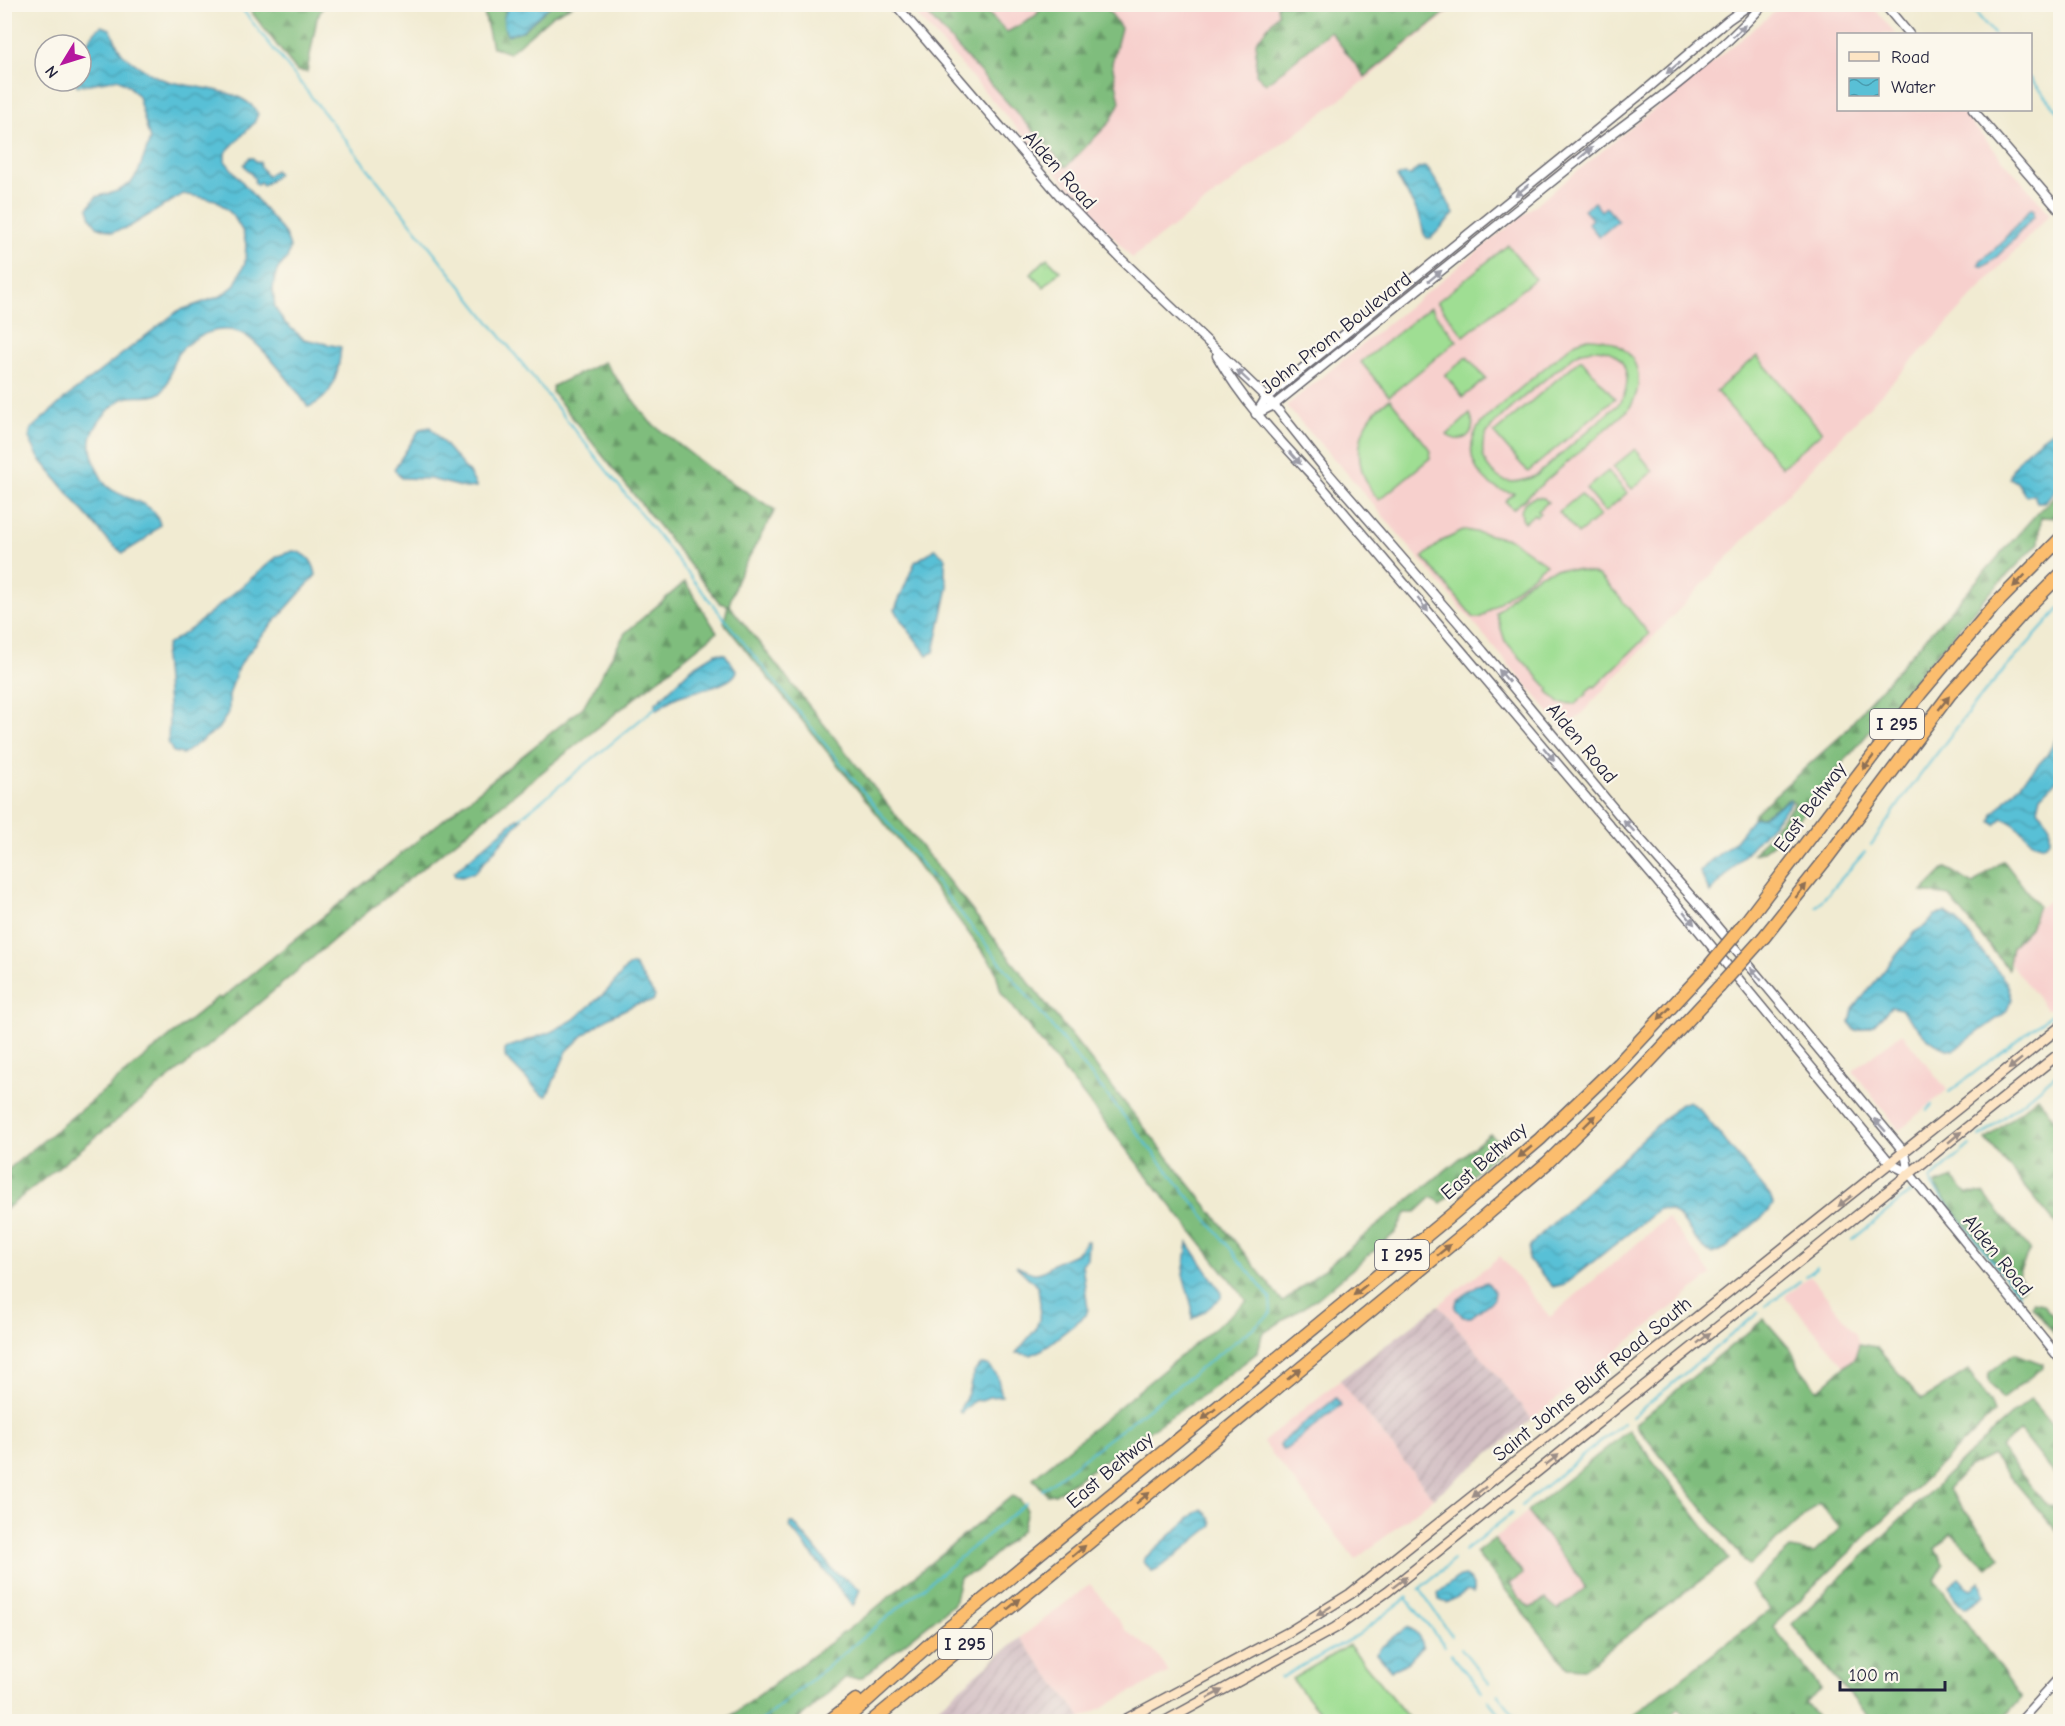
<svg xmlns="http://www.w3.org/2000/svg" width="2065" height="1726" font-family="'Comic Neue',sans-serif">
<defs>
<pattern id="industrial-furrows" width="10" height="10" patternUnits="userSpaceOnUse" patternTransform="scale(1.5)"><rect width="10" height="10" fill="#d2bec3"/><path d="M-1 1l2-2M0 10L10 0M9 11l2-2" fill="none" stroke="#b4a3a8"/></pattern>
<pattern id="forest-firs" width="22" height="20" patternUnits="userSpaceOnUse" patternTransform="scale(1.5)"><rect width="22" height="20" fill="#7fbd7d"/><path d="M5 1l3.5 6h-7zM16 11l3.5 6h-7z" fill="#689968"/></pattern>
<pattern id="park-crowns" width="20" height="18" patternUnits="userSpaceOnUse" patternTransform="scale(1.5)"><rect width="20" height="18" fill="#9fde93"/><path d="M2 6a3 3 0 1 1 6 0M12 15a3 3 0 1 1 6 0" fill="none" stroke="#89be80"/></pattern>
<pattern id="water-waves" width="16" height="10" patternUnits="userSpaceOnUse" patternTransform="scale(1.5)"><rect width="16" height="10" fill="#59c0d6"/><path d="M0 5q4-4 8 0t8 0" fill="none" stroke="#499caf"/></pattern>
</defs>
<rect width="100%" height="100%" fill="#fbf7ec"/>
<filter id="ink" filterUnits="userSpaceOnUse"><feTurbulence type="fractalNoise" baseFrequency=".0167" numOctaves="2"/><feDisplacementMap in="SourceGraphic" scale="12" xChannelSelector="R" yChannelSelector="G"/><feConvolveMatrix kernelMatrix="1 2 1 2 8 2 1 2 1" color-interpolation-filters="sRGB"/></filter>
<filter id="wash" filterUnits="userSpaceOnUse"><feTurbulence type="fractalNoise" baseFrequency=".008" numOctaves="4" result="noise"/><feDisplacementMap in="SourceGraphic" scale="24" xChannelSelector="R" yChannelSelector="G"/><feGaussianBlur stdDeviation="1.35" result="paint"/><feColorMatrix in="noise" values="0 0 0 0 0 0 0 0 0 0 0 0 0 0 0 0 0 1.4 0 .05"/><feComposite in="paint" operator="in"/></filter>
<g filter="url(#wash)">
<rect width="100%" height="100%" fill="#f1ebd2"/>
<g fill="#f7d0cd">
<polygon points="1449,4 1453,9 1367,79 1132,258 908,5"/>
<polygon points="1783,5 1871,5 1896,34 1838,34 1838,110 1960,110 2050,214 1565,731 1344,470 1286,406"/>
<polygon points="2060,892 2060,1000 2047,1010 1994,943"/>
<polygon points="1902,1033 1947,1090 1899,1130 1853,1071"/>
<polygon points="1667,1218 1712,1275 1532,1419 1439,1305 1500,1256 1550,1317"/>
<polygon points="1810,1276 1855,1332 1859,1344 1855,1357 1845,1367 1785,1296"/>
<polygon points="1340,1380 1433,1498 1356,1560 1263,1442"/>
<polygon points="1527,1512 1580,1578 1585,1589 1558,1611 1530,1609 1519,1598 1510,1584 1523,1573 1494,1539"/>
<polygon points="1090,1584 1126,1630 1157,1654 1169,1672 1082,1718 1020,1638"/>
</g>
<g fill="url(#industrial-furrows)">
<polygon points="1439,1305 1532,1419 1433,1498 1340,1380"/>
<polygon points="1020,1638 1082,1718 1076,1722 921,1721"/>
</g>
<g fill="#9fde93" stroke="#608067" stroke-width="1.5" fill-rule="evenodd">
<polygon points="1508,245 1535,279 1464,336 1437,302"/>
<polygon points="1430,307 1457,341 1389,396 1361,362"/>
<path d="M1588,338c42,-1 65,37 40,72l-115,99 -8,-8 9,-8c-27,-3 -50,-29 -40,-57 3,-10 10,-16 17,-23l76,-64 9,-7zM1593,349c32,0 41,27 28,53l-84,73c-12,6 -27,11 -39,2 -13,-9 -19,-25 -13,-40 7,-18 70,-65 89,-81l8,-5z"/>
<polygon points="1757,356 1822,432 1782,467 1716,391"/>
<polygon points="1467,357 1486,379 1463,397 1445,375"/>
<polygon points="1581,359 1615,398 1528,472 1494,433"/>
<path d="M1390,399l41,52 -1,7 -51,42c-29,-31 -26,-78 11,-101z"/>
<path d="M1470,414c9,18 -7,33 -23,21z"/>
<polygon points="1635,449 1653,471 1632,489 1613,467"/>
<polygon points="1608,471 1627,493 1605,512 1586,489"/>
<polygon points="1581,494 1600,516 1578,534 1559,512"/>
<path d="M1536,497l7,1 5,4 -10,9 2,2 -4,3 -2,-2 -10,9c-6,-13 -2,-23 12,-26z"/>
<polygon points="1465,530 1510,539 1546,564 1480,618 1474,618 1423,557 1442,541"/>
<path d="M1556,569c13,0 26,1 38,5 14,5 44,47 55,60l-54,53 -2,-1 -7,6 1,2 -12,10 -16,-1 -11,-12 1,-2 -44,-48 -9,-28c19,-19 32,-38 60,-44z"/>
<polygon points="1349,1645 1411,1721 1327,1721 1292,1679"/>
</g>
<g fill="url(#forest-firs)" stroke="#50705c" stroke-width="1.5">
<polygon points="246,5 324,5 317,18 307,72 297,71"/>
<polygon points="492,5 510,5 505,11 523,31 551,5 573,5 553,15 509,53 492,47 484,13"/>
<polygon points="919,5 982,5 982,7 1007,32 1035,17 1043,5 1105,5 1121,28 1112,63 1120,102 1110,122 1066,167"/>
<polygon points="1277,5 1277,4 1455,5 1365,77 1330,31 1266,84 1256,74 1256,42 1278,14"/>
<polygon points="604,362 650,422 710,469 775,510 738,577 729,605 1283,1302 1490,1134 1496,1139 1500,1150 1441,1203 1432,1197 1416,1212 1407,1212 1395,1233 1318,1298 1262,1334 1258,1352 1201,1396 1055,1494 1047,1495 1033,1478 1247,1301 1001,992 995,968 906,850 724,623 728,605 720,603 552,392 553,386"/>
<polygon points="2060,491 2060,516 2059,518 2041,517 2039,543 1984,599 1828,780 1792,828 1762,852 1753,854 1795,803 1789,799 1761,817 1753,818 1754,814 1845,732 1866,705 2038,512"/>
<polygon points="685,582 717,632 350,926 193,1059 5,1210 5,1172 218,997 221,999 583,707 625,633"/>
<polygon points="2003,860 2038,906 2030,928 2012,946 2008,969 1949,896 1922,892 1946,868 1973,884"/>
<polygon points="2038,1097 2060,1127 2060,1229 1986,1139"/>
<polygon points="1953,1178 1967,1193 1984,1194 2030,1249 2018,1275 2024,1285 2022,1289 2018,1291 1936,1188 1936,1184"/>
<polygon points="2033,1302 2042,1304 2060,1324 2060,1341 2032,1306"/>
<polygon points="1764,1319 1791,1350 1801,1369 1818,1390 1855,1357 1859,1344 1876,1347 1922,1400 1968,1370 1990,1402 1994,1413 1773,1626 1821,1689 1805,1702 1820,1721 1692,1721 1678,1708 1666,1721 1626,1721 1770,1610 1750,1585 1790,1549 1814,1553 1840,1528 1819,1503 1749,1566 1635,1424"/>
<polygon points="2014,1353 2043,1364 2043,1367 2002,1399 1988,1381 1989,1373"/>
<polygon points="2030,1398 2059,1432 2060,1431 2060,1481 2020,1431 2000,1448 2047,1506 2060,1507 2060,1535 1992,1455 1968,1467 1948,1489 2001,1557 1988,1568 1951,1533 1935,1549 1944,1565 1935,1580 2022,1698 2001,1721 1872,1720 1834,1677 1792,1624 1993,1431"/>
<polygon points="1629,1430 1729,1559 1583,1669 1568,1668 1476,1553 1494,1539 1523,1574 1510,1584 1519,1598 1530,1608 1546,1599 1558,1610 1585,1589 1580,1578 1527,1512"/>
<polygon points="1012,1496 1020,1500 1027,1510 1022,1530 975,1572 960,1577 954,1604 861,1678 845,1678 797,1721 724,1721 866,1616"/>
</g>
<polygon fill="url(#park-crowns)" stroke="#608067" stroke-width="1.5" points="1047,258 1060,271 1044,287 1031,274"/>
<g fill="url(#water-waves)" stroke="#3e7188" stroke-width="1.5">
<path d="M510,5v-1l41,1 -29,26 -15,4c-5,-11 -5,-20 3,-30z"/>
<path d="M101,26l9,3c5,8 7,19 13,25 10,9 24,18 36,24 26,12 84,7 99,36l-4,9 -29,30v8l60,73 5,13 -2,10 -10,12 -3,8 -2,12 2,19 10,15 19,16 37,8c-2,25 -7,51 -33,60 -12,-18 -48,-66 -67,-74 -22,-9 -48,3 -62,19 -10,12 -8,34 -19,41 -9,6 -21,2 -31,4 -14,2 -36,28 -38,43 -1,8 2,19 5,26 3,7 6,15 11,20 18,16 48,13 53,39l-17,16 -20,12 -14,-11 -70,-84 -10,-20 2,-9 37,-33 110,-85 43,-15 13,-10 11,-23 1,-19 -3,-12 -10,-17 -17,-15 -33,-6 -54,33 -16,5 -16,-6 -6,-8 -3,-10 8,-11 22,-6 13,-8 7,-10 12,-33 -12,-44 -10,-11 -10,-6 -40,7 -5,-5h8c0,-23 1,-39 20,-55z"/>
<polygon points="249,158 253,158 256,162 260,162 260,166 267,176 275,170 278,174 263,186 260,182 257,185 254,181 255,179 244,165"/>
<polygon points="1424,167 1428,169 1443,192 1454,214 1431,238 1427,238 1424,234 1419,214 1397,177 1404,174 1410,175 1419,168"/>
<polygon points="1594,202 1601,211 1606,207 1618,221 1599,237 1588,223 1592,219 1584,210"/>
<path d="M2031,208l3,2v6c-14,15 -34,42 -51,51l-4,-2 1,-4 18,-15z"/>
<polygon points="430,427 469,473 477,487 466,488 430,479 401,478 394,469 420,429"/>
<path d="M2056,428l4,1v57l-16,16h-7l-3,-7h-9l-8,-13 -7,-4c0,-17 33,-41 46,-50z"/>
<polygon points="935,549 945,557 945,575 948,587 934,652 927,655 901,620 895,609 915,562"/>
<path d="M293,551c14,2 21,11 23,24l-57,64 -21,28 -9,28v17l-11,17 -35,25 -10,-2 -5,-10 1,-24 -5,-61 3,-12 25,-17 86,-72z"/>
<path d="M716,653l9,1 12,17c-5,16 -45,19 -60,26 -7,3 -14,8 -20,13l-2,-6 38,-37z"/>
<path d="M2058,735h2v42l-19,19 -3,13 12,17v14l-7,6c-22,-7 -21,-23 -41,-28l-6,7 -5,-3 2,-8 54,-59z"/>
<polygon points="1790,799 1791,803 1710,893 1700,872 1709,862 1733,843 1753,818 1761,817"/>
<polygon points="517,818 522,819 475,872 462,877 455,876 454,872"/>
<path d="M1945,913l12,7 50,63 5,16 -6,13 -52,38c-23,-1 -38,-25 -53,-41l-10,-2 -18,18 -17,6 -6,-8 3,-14 63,-78 11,-6 8,-10z"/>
<polygon points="634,965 655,996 653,1001 636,1004 611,1016 585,1034 567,1051 547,1096 542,1095 505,1057 505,1050 509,1047 551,1032 573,1020 607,991 628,966"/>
<path d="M1689,1101l10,8 71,87 3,8 -4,7 -43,37 -14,6c-4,-3 -8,-6 -11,-9 -13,-13 -20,-37 -42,-36l-94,75 -12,3 -25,-28 1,-11 7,-9 143,-134z"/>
<path d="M1086,1241h2l-1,18 -5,5 6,45 -2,6 -43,34 -12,6 -15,-2 19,-23 4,-10 1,-16 -2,-17 -22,-21c5,2 12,6 18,7 9,1 14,-6 21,-10 16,-9 20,-4 31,-22z"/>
<polygon points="1188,1243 1222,1293 1222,1297 1204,1312 1192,1319 1192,1307 1183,1275"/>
<polygon points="1487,1282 1495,1292 1494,1299 1471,1317 1463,1317 1455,1308 1457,1300 1481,1284"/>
<polygon points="981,1365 988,1365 997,1375 1002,1396 989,1397 979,1401 975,1400 961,1413 959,1411 968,1393 974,1372"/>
<polygon points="1336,1398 1341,1405 1285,1450 1282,1450 1280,1446 1281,1442"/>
<path d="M1202,1510c6,5 10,8 10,16l-52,42 -8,3 -8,-9 1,-4 53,-47z"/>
<polygon points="790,1523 794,1523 834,1571 860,1589 853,1606 790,1527"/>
<path d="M1464,1576c8,4 10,9 9,17l-6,-2 -20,12 -8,-3 -1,-7 19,-15z"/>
<polygon points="1959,1578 1967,1587 1971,1589 1980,1582 1985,1595 1965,1608 1952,1594 1949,1586"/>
<path d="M1407,1627c7,2 15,12 16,19l-16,17 -16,7 -14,-16 3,-6z"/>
</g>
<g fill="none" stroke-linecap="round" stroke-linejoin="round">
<g stroke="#59c0d6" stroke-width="2">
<polyline points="238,4 694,581 1270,1298 1271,1314 1042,1490"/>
<polyline points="1968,4 1994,34"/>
<polyline points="2030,78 2060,113"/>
<polyline points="520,818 656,707"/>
<polyline points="1871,845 1906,794 1967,714 1988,688 2060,608"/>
<polyline points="1816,907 1865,852"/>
<polyline points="1949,1092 2050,1015"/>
<polyline points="1927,1110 1932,1105"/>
<polyline points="1980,1137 2060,1071"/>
<polyline points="1931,1179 1932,1185 2019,1295"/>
<polyline points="1930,1180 1970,1145"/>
<polyline points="1852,1240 1911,1192"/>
<polyline points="1806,1276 1817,1268"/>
<polyline points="1765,1306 1800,1281"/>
<polyline points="1632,1417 1759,1312"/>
<polyline points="1521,1506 1623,1423"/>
<polyline points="1464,1551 1512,1513"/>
<polyline points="1420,1588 1430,1605 1452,1636"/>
<polyline points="1419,1589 1454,1560"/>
<polyline points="1406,1598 1445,1646"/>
<polyline points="1461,1648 1489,1683"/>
<polyline points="1451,1654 1482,1692"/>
<polyline points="1280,1678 1358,1635 1408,1597"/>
<polyline points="1498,1694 1520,1722"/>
<polyline points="1488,1700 1506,1722"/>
<polyline points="760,1722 1026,1503"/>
</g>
</g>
</g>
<g filter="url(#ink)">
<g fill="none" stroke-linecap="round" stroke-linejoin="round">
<g stroke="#6a6870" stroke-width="11">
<g id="tertiary">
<polyline points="895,4 1060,196 1122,260 1274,405 1329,474 1483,651 1625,822 1704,911 1905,1153 1909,1173"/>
<polyline points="1884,4 1909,34"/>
<polyline points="1973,110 2060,211"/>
<path d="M1217,356c27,48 65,87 102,127l371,437 201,244 18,9 151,186"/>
<path d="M1256,414l18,-9 327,-263c57,-42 115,-85 163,-138"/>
<polyline points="1256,414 1266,398 1640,95 1728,20 1751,4"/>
<polyline points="2019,1722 2060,1677"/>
</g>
</g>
<g stroke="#6a6870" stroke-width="12">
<g id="secondary">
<polyline points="1121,1722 1289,1632 1350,1594 2060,1027"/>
<polyline points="1164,1722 1335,1628 1388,1591 2060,1053"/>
</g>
</g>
<g stroke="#6a6870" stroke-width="15">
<g id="motorway">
<polyline points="1748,919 1920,694 1994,606 2060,539"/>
<polyline points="1764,937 1827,858 1950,694 2031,604 2060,575"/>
<polyline points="828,1722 856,1700"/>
<polyline points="843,1722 933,1641 1449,1217 1540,1139 1618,1064 1704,972"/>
<polyline points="871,1722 1470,1229 1547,1163 1632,1080 1718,988"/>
</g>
</g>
<use href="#tertiary" stroke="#fff" stroke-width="8"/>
<use href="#secondary" stroke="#fde5c5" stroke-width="9"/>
<use href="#motorway" stroke="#fbbd6e" stroke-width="12"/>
<g stroke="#6a6870" stroke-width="15" stroke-linecap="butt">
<g id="motorway-bridge">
<polyline points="1704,972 1748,919"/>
<polyline points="1718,988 1764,937"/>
</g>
</g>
<use href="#motorway-bridge" stroke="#fbbd6e" stroke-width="12"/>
</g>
<defs><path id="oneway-solid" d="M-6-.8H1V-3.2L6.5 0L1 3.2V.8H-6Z" transform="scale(1.5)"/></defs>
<g fill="#9c9ca7">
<use href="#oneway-solid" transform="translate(1739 31) rotate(-44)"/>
<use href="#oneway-solid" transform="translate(1673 68) rotate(140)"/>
<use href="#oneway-solid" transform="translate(1586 153) rotate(-40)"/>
<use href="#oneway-solid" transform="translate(1522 190) rotate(141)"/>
<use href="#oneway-solid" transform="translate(1435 276) rotate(-39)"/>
<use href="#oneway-solid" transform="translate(1243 376) rotate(-137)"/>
<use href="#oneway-solid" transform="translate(1295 458) rotate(48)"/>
<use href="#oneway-solid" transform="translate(1423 605) rotate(52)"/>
<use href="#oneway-solid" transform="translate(1504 676) rotate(-130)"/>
<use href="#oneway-solid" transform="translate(1549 754) rotate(50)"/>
<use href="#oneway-solid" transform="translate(1629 826) rotate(-133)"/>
<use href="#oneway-solid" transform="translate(1689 918) rotate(50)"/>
<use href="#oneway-solid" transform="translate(1756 974) rotate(-130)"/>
<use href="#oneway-solid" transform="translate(1880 1125) rotate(-131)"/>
</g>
<g fill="#8e7054">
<use href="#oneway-solid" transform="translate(2019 581) rotate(135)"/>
<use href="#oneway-solid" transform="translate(1944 703) rotate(-52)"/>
<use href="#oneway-solid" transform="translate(1868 763) rotate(127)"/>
<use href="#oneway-solid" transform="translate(1801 891) rotate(-51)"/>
<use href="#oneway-solid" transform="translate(1664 1014) rotate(133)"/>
<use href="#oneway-solid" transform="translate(1590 1121) rotate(-44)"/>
<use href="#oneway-solid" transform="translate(1525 1152) rotate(140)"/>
<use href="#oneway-solid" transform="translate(1444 1250) rotate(-39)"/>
<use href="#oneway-solid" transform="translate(1360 1290) rotate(141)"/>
<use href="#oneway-solid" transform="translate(1294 1374) rotate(-39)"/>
<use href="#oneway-solid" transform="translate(1209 1414) rotate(141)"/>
<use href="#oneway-solid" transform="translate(1143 1498) rotate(-39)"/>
<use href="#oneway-solid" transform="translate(1079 1551) rotate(-40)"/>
<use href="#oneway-solid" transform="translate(1014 1604) rotate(-39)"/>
</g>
<g fill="#9a8d87">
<use href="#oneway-solid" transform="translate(2015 1064) rotate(141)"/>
<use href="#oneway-solid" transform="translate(1955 1137) rotate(-40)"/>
<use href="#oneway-solid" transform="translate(1845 1201) rotate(142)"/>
<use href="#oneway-solid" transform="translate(1704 1338) rotate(-39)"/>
<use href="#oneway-solid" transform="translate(1552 1460) rotate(-38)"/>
<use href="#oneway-solid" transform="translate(1479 1492) rotate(142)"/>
<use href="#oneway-solid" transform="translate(1400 1582) rotate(-38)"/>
<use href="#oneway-solid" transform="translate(1324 1611) rotate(147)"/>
<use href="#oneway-solid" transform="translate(1215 1694) rotate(-27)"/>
</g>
</g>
<g text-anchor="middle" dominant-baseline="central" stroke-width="4.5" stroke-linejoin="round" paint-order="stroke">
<g fill="#fbf7ec" stroke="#636270" stroke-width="1.5">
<rect x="1870" y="709" width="54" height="30" rx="4.5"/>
<rect x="1375" y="1240" width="54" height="30" rx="4.5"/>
<rect x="938" y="1629" width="54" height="30" rx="4.5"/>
</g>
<g font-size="18" font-weight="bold" fill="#22223b">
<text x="1897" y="724">I 295</text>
<text x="1402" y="1255">I 295</text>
<text x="965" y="1644">I 295</text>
</g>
<g font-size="20" fill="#22223b" stroke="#fbf7ec">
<text transform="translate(1060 170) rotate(48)">Alden Road</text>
<text transform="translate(1336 333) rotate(-38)">John Prom Boulevard</text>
<text transform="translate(1582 743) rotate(50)">Alden Road</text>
<text transform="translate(1810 807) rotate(-53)">East Beltway</text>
<text transform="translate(1484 1161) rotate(-41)">East Beltway</text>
<text transform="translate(1998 1255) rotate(51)">Alden Road</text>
<text transform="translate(1592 1379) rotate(-39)">Saint Johns Bluff Road South</text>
<text transform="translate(1110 1470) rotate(-40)">East Beltway</text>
</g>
</g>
<rect width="2065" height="1726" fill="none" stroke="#fbf7ec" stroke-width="24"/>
<rect x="1837" y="33" width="195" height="78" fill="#fbf7ec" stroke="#a4a2a5" stroke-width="1.5"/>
<rect x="1849" y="52" width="30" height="9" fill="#fde5c5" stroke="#a4a2a5" stroke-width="1.5"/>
<text x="1891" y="63" font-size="18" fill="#22223b">Road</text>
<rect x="1849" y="78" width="30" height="18" fill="url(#water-waves)" stroke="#a4a2a5" stroke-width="1.5"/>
<text x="1891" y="93" font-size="18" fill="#22223b">Water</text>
<g transform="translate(63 63) rotate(232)"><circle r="28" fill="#fbf7ec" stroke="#a4a2a5" stroke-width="1.5"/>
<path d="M0-4.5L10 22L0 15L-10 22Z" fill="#b5179e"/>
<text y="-9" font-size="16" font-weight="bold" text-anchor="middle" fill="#22223b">N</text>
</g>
<path d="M1840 1681v9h105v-9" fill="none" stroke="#22223b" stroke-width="3"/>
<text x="1849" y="1681" font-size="18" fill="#22223b" stroke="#fbf7ec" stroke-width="4.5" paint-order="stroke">100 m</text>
</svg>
